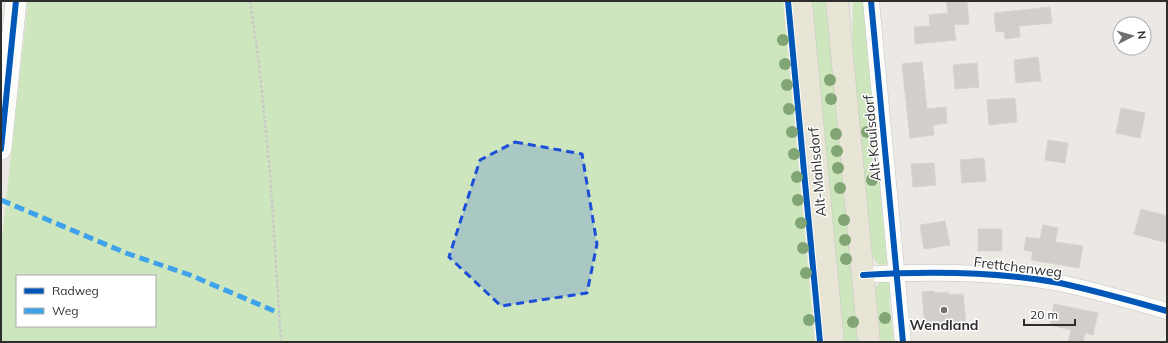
<svg xmlns="http://www.w3.org/2000/svg" width="1168" height="343" font-family="Mulish,sans-serif">
<rect width="100%" height="100%" fill="#ece8e4"/>
<g fill="#cee6be" fill-rule="evenodd">
<path d="M28,1h755l32,341h-814v-96zM17,276h138v50h-138z"/>
<polygon points="811,1 826,1 828,9 860,342 844,342"/>
<path d="M853,1h14l24,261c-20,10 -19,-11 -21,-25 -7,-78 -21,-158 -17,-236z"/>
<polygon points="885,280 889,282 894,296 889,298 894,342 879,342 875,287"/>
</g>
<g fill="#d1cecb" stroke="#d7d4d0">
<polygon points="946,1 967,1 969,24 954,25 956,40 915,44 914,27 930,26 929,15 948,13"/>
<polygon points="1050,7 1052,23 1019,26 1020,37 1005,39 1004,31 996,32 994,13"/>
<polygon points="1038,57 1041,81 1016,83 1014,60"/>
<polygon points="922,62 927,109 946,107 947,123 933,125 934,135 910,138 902,64"/>
<polygon points="977,63 979,87 955,89 953,65"/>
<polygon points="1015,98 1017,122 989,125 987,100"/>
<polygon points="1121,108 1145,113 1140,138 1116,133"/>
<polygon points="1048,140 1068,143 1065,163 1045,160"/>
<polygon points="984,158 986,181 962,183 960,160"/>
<polygon points="934,163 936,185 913,187 911,164"/>
<polygon points="1141,209 1167,216 1167,243 1134,234"/>
<polygon points="945,221 950,245 924,249 920,225"/>
<polygon points="1043,225 1058,228 1055,242 1083,246 1079,268 1031,260 1033,252 1024,250 1026,237 1040,239"/>
<rect x="978" y="229" width="24" height="22"/>
<polygon points="933,291 936,293 948,292 949,295 963,294 966,324 925,328 922,292"/>
<polygon points="1054,304 1098,313 1093,335 1085,333 1083,342 1068,342 1071,330 1050,325"/>
</g>
<g fill="none" stroke-linecap="round" stroke-linejoin="round">
<g stroke="#c5c4c5" stroke-width="17">
<g id="minor">
<polyline points="871,1 903,342"/>
<path d="M863,275c65,-4 132,-4 197,8 36,8 72,18 107,28"/>
</g>
</g>
<g stroke="#c5c4c5" stroke-width="22">
<polyline id="tertiary" points="1,149 16,1"/>
</g>
<g stroke="#c6c5c4" stroke-width="23">
<g id="primary">
<polyline points="801,1 833,342"/>
<polyline points="837,1 869,342"/>
</g>
</g>
<polyline stroke="#c9c9c8" stroke-width="2.5" stroke-dasharray="3 2" stroke-linecap="butt" points="250,1 259,63 270,172 281,342"/>
<use href="#minor" stroke="#fcfcfb" stroke-width="16"/>
<use href="#tertiary" stroke="#fcfcfb" stroke-width="21"/>
<use href="#primary" stroke="#e8e4d6" stroke-width="22"/>
<polyline stroke="#3ea3eb" stroke-width="5" stroke-dasharray="10 5" stroke-linecap="butt" points="1,200 126,253 190,275 279,313"/>
<g stroke="#fff" stroke-width="8">
<g id="cycleway">
<polyline points="788,1 820,342"/>
<polyline points="871,1 903,342"/>
<polyline points="1,149 16,1"/>
<path d="M863,275c65,-4 132,-4 197,8 36,8 72,18 107,28"/>
</g>
</g>
<use href="#cycleway" stroke="#0057b8" stroke-width="6"/>
</g>
<g fill="#82a575">
<circle cx="783" cy="40" r="6"/>
<circle cx="785" cy="64" r="6"/>
<circle cx="830" cy="80" r="6"/>
<circle cx="787" cy="85" r="6"/>
<circle cx="831" cy="99" r="6"/>
<circle cx="789" cy="109" r="6"/>
<circle cx="792" cy="132" r="6"/>
<circle cx="867" cy="132" r="6"/>
<circle cx="836" cy="134" r="6"/>
<circle cx="837" cy="151" r="6"/>
<circle cx="794" cy="154" r="6"/>
<circle cx="838" cy="168" r="6"/>
<circle cx="797" cy="177" r="6"/>
<circle cx="872" cy="180" r="6"/>
<circle cx="840" cy="188" r="6"/>
<circle cx="798" cy="200" r="6"/>
<circle cx="844" cy="220" r="6"/>
<circle cx="801" cy="223" r="6"/>
<circle cx="845" cy="240" r="6"/>
<circle cx="803" cy="248" r="6"/>
<circle cx="846" cy="259" r="6"/>
<circle cx="806" cy="273" r="6"/>
<circle cx="885" cy="318" r="6"/>
<circle cx="809" cy="320" r="6"/>
<circle cx="853" cy="322" r="6"/>
</g>
<path fill="#1d4ed8" fill-opacity="0.2" stroke="#1d4ed8" stroke-width="3" stroke-dasharray="8 5" stroke-linejoin="round" d="M515,142l67,12 15,90 -10,49 -86,13 -52,-49 31,-97z"/>
<circle fill="#706f6e" stroke="#fff" stroke-width="1.5" cx="944" cy="310" r="4"/>
<g text-anchor="middle" dominant-baseline="central" stroke-width="3" stroke-linejoin="round" paint-order="stroke">
<g font-size="14" fill="#2e2e2e" stroke="#fff">
<text transform="translate(872 138) rotate(-95)">Alt-Kaulsdorf</text>
<text transform="translate(817 172) rotate(-95)">Alt-Mahlsdorf</text>
<text transform="translate(1018 267) rotate(7)">Frettchenweg</text>
</g>
<g font-size="14" font-weight="bold" fill="#2e2e2e" stroke="#fff">
<text x="944" y="325">Wendland</text>
</g>
</g>
<rect width="1168" height="343" fill="none" stroke="#2e2e2e" stroke-width="4"/>
<rect x="16" y="275" width="140" height="52" fill="#ffffff" stroke="#ababab"/>
<rect x="24" y="288" width="20" height="6" fill="#0057b8" stroke="#ababab"/>
<text x="52" y="295" font-size="12" fill="#2e2e2e">Radweg</text>
<rect x="24" y="308" width="20" height="6" fill="#3ea3eb" stroke="#ababab"/>
<text x="52" y="315" font-size="12" fill="#2e2e2e">Weg</text>
<g transform="translate(1132 36) rotate(84)"><circle r="19" fill="#ffffff" stroke="#ababab"/>
<path d="M0-3L7 15L0 10L-7 15Z" fill="#706f6e"/>
<text y="-6" font-size="11" font-weight="bold" text-anchor="middle" fill="#2e2e2e">N</text>
</g>
<path d="M1024 319v6h51v-6" fill="none" stroke="#2e2e2e" stroke-width="2"/>
<text x="1030" y="319" font-size="12" fill="#2e2e2e" stroke="#ffffff" stroke-width="3" paint-order="stroke">20 m</text>
</svg>
